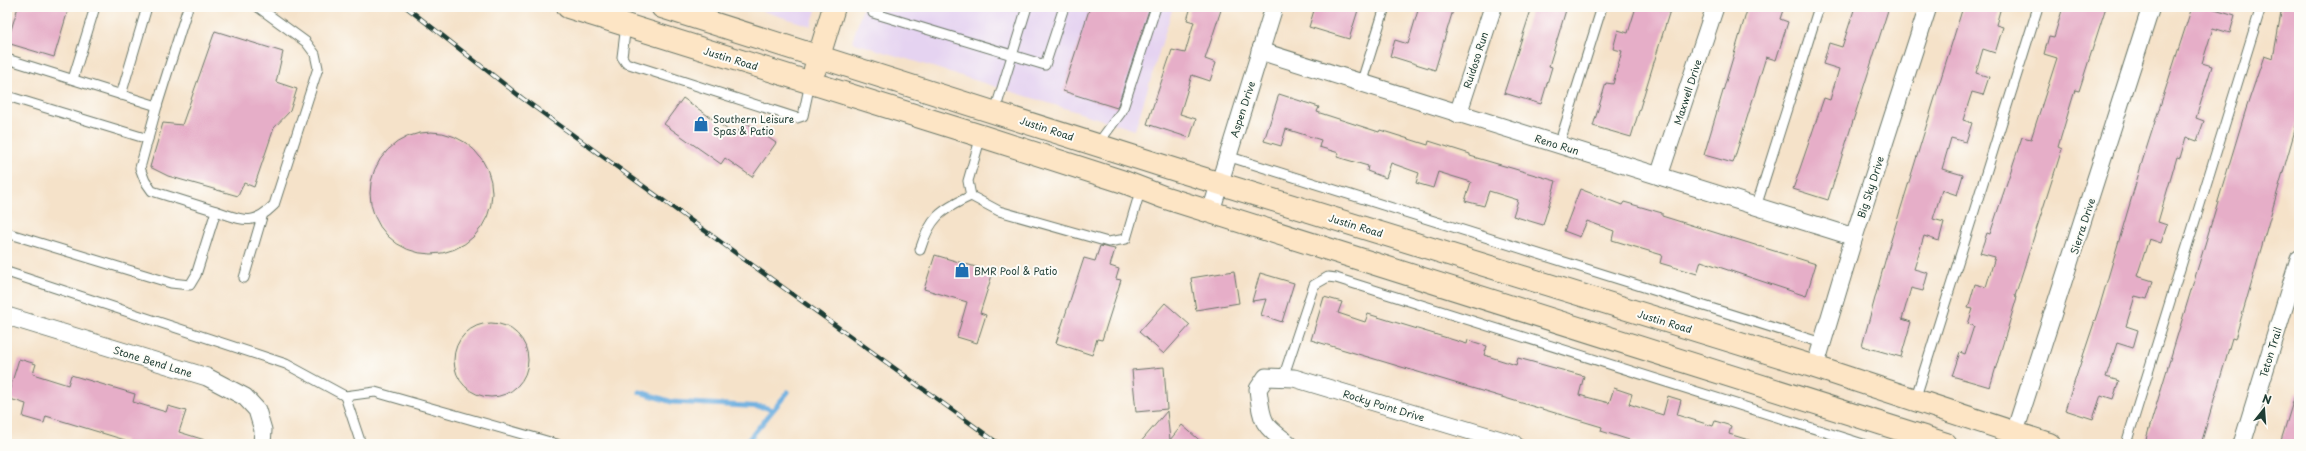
<svg xmlns="http://www.w3.org/2000/svg" width="2306" height="451" font-family="'Playpen Sans',sans-serif">
<rect width="100%" height="100%" fill="#fdfcf7"/>
<filter id="ink" filterUnits="userSpaceOnUse"><feTurbulence type="fractalNoise" baseFrequency=".025" numOctaves="2"/><feDisplacementMap in="SourceGraphic" scale="8" xChannelSelector="R" yChannelSelector="G"/><feConvolveMatrix kernelMatrix="1 2 1 2 8 2 1 2 1" color-interpolation-filters="sRGB"/></filter>
<filter id="wash" filterUnits="userSpaceOnUse"><feTurbulence type="fractalNoise" baseFrequency=".012" numOctaves="4" result="noise"/><feDisplacementMap in="SourceGraphic" scale="16" xChannelSelector="R" yChannelSelector="G"/><feGaussianBlur stdDeviation="0.9" result="paint"/><feColorMatrix in="noise" values="0 0 0 0 0 0 0 0 0 0 0 0 0 0 0 0 0 1.4 0 .05"/><feComposite in="paint" operator="in"/></filter>
<g filter="url(#wash)">
<rect width="100%" height="100%" fill="#f5e2c9"/>
<g fill="#e5d3f1">
<polygon points="749,7 817,7 811,26"/>
<polygon points="863,7 1173,7 1135,130 852,42"/>
</g>
<g fill="none" stroke-linecap="round" stroke-linejoin="round">
<g stroke="#6baddf" stroke-width="5">
<polyline points="640,392 672,402 764,407 772,410"/>
<polyline points="745,444 788,392"/>
</g>
</g>
<g id="blocks">
<g fill="#e6aec8">
<polygon points="18,7 69,7 54,57 7,43"/>
<polygon points="1090,7 1150,7 1117,108 1063,91"/>
<polygon points="1191,7 1222,7 1205,59 1216,63 1210,81 1192,75 1180,114 1196,119 1190,138 1147,124 1172,50 1185,53 1194,22 1187,20"/>
<polygon points="1315,7 1359,7 1349,39 1309,27"/>
<polygon points="1419,7 1454,7 1435,70 1390,56 1395,40 1408,44"/>
<polygon points="1532,7 1557,7 1566,10 1549,66 1552,67 1541,104 1504,93"/>
<polygon points="1636,7 1671,7 1631,137 1593,126 1606,83 1613,84 1622,51 1613,49 1618,30 1628,33"/>
<polygon points="1748,7 1784,7 1780,19 1788,22 1776,60 1766,57 1733,163 1704,155"/>
<polygon points="1855,7 1889,7 1828,200 1793,189 1824,98 1830,100 1839,69 1823,64 1829,43 1842,47"/>
<polygon points="1963,7 2001,7 1996,25 2003,27 1995,53 1983,49 1976,73 1989,77 1983,95 1972,92 1963,120 1972,123 1966,142 1951,138 1942,169 1963,175 1957,195 1942,190 1933,219 1944,222 1939,241 1924,236 1914,269 1928,273 1923,291 1911,288 1902,319 1911,322 1901,357 1862,346 1888,250"/>
<polygon points="2063,7 2106,7 2079,91 2075,90 2058,147 2062,149 2015,296 2017,297 1990,387 1952,376 1960,352 1965,354 1974,326 1968,324 1973,309 1968,308 1975,284 1986,287 1995,257 1980,253 1987,233 1990,234 2022,137 2031,139 2057,58 2044,54 2049,36 2054,37"/>
<polygon points="2192,7 2208,7 2235,15 2230,33 2213,28 2202,63 2212,66 2196,118 2204,121 2197,141 2186,137 2180,158 2177,157 2158,222 2167,225 2161,243 2149,239 2137,276 2153,281 2147,299 2135,296 2126,326 2138,330 2133,348 2117,343 2106,377 2119,381 2113,399 2101,395 2093,419 2065,410 2100,305 2143,159"/>
<polygon points="2282,7 2299,7 2299,116 2247,298 2235,339 2232,338 2201,444 2162,444 2146,439 2246,109 2264,56 2273,59"/>
<polygon points="215,31 283,52 276,82 297,89 290,111 274,128 254,187 244,183 238,196 168,176 150,167 163,123 182,125"/>
<polygon points="1279,94 1319,107 1317,112 1379,132 1380,130 1428,145 1429,141 1470,154 1470,156 1556,181 1543,225 1513,216 1518,200 1489,191 1484,206 1465,201 1471,182 1438,172 1433,188 1416,183 1419,173 1391,163 1386,178 1367,171 1368,166 1337,157 1339,153 1319,147 1321,140 1286,129 1281,146 1264,141"/>
<polygon points="683,98 735,135 745,122 776,143 752,177 725,158 721,164 664,124"/>
<circle cx="431" cy="193" r="61"/>
<polygon points="1580,189 1622,205 1624,202 1662,213 1662,216 1816,264 1806,296 1701,261 1697,274 1660,263 1662,255 1612,240 1614,231 1587,221 1580,237 1564,231"/>
<polygon points="1100,246 1115,249 1110,266 1119,269 1116,279 1121,280 1102,340 1097,339 1092,355 1056,343 1084,258 1095,261"/>
<polygon points="935,255 993,272 980,313 986,315 977,343 957,337 967,302 924,289"/>
<polygon points="1234,271 1239,303 1196,310 1191,278"/>
<polygon points="1260,273 1294,283 1282,322 1261,315 1266,299 1252,301"/>
<polygon points="1324,297 1342,302 1338,313 1365,322 1368,314 1467,344 1468,340 1487,346 1484,355 1516,365 1518,358 1584,376 1579,395 1609,403 1614,388 1632,394 1629,404 1663,415 1668,396 1681,400 1677,415 1713,426 1715,421 1731,426 1729,434 1752,441 1751,444 1642,444 1601,431 1602,427 1311,340"/>
<polygon points="1165,303 1190,325 1164,354 1139,332"/>
<circle cx="491" cy="360" r="37"/>
<polygon points="19,359 36,364 33,374 68,385 71,375 135,394 133,402 166,412 168,406 186,411 179,432 208,441 208,444 124,444 125,440 46,416 44,423 23,417 26,404 7,398"/>
<polygon points="1164,367 1167,409 1136,412 1132,370"/>
<polygon points="2296,392 2299,393 2299,444 2280,444"/>
<polygon points="1167,411 1170,440 1182,425 1204,444 1139,444"/>
</g>
</g>
</g>
<g filter="url(#ink)">
<use href="#blocks" fill-opacity="0" stroke="#6a7768" stroke-width="1"/>
<g fill="none" stroke-linecap="round" stroke-linejoin="round">
<g stroke="#6a7768" stroke-width="11">
<g id="lane">
<polyline points="875,7 873,13 1045,65 1064,7"/>
<polyline points="626,25 622,57 626,63 797,118 803,116 810,83"/>
<polyline points="7,59 157,106 188,7"/>
<polyline points="73,79 95,7"/>
<polyline points="1361,84 1385,7"/>
<polyline points="121,95 147,7"/>
<polyline points="7,96 148,139"/>
<polyline points="995,111 1027,7"/>
<polyline points="981,136 968,181 971,196 999,211 1108,242 1126,239 1141,188"/>
<polyline points="1097,145 1122,111 1156,7"/>
<polyline points="1559,145 1602,7"/>
<polyline points="1227,156 1822,343"/>
<polyline points="1756,207 1819,7"/>
<path d="M216,211c27,9 36,16 58,-6l44,-137 -3,-14 -9,-12 -48,-35"/>
<polyline points="7,233 171,283 190,285 196,275 216,211 152,191 145,181 140,168 157,106"/>
<path d="M920,250c10,-32 20,-40 51,-54"/>
<polyline points="7,272 286,364 345,396 375,392 557,444"/>
<polyline points="244,278 262,217"/>
<polyline points="1283,378 1314,285 1328,277 1336,278 1863,444"/>
<polyline points="345,396 361,444"/>
<polyline points="1915,400 2038,7"/>
<polyline points="2126,444 2261,7"/>
</g>
</g>
<g stroke="#6a7768" stroke-width="19">
<g id="street">
<polyline points="1260,51 1854,237"/>
<polyline points="1458,114 1493,7"/>
<polyline points="1659,176 1715,7"/>
<polyline points="1211,211 1274,7"/>
<polyline points="7,316 207,377 245,397 257,410 263,430 262,444"/>
<polyline points="1815,367 1854,237 1928,7"/>
<path d="M1289,444c-28,-20 -27,-22 -31,-55l8,-12 28,1 220,66"/>
<polyline points="2011,444 2151,7"/>
<polyline points="2242,444 2299,259"/>
</g>
</g>
<g stroke="#6a7768" stroke-width="24">
<g id="secondary">
<polyline points="568,7 981,136 1124,182 1163,197 1946,444"/>
<polyline points="662,7 1179,171 1815,367 2049,444"/>
<polyline points="815,69 834,7"/>
</g>
</g>
<use href="#lane" stroke="#fff" stroke-width="9"/>
<use href="#street" stroke="#fff" stroke-width="17"/>
<use href="#secondary" stroke="#fde5c5" stroke-width="22"/>
<g stroke="#1f3d34" stroke-width="4.5">
<polyline id="rail" points="406,7 522,98 999,444"/>
</g>
<use href="#rail" stroke="#fdfcf7" stroke-width="3" stroke-dasharray="9" stroke-linecap="butt"/>
</g>
</g>
<defs>
<g id="shop-bare" transform="scale(1.2)"><path d="M-5-2.5h2.3a2.7 3.5 0 0 1 5.4 0H5L5.5 6h-11ZM-1.5-2.5h3a1.5 2.3 0 0 0-3 0Z" fill="#1f6fb2" stroke="#fdfcf7" stroke-width="2.5" paint-order="stroke"/></g>
</defs>
<g fill-rule="evenodd">
<use href="#shop-bare" x="701" y="124"/>
<use href="#shop-bare" x="962" y="270"/>
</g>
<g text-anchor="middle" dominant-baseline="central" stroke-width="4" stroke-linejoin="round" paint-order="stroke">
<g font-size="10" fill="#1f3d34" stroke="#fdfcf7">
<text transform="translate(731 58) rotate(17)">Justin Road</text>
<text transform="translate(1475 60) rotate(-72)">Ruidoso Run</text>
<text transform="translate(1687 92) rotate(-72)">Maxwell Drive</text>
<text transform="translate(1242 109) rotate(-72)">Aspen Drive</text>
<text transform="translate(1047 128) rotate(18)">Justin Road</text>
<text transform="translate(1557 144) rotate(17)">Reno Run</text>
<text transform="translate(1870 187) rotate(-72)">Big Sky Drive</text>
<text transform="translate(1356 225) rotate(17)">Justin Road</text>
<text transform="translate(2082 226) rotate(-72)">Sierra Drive</text>
<text transform="translate(1665 321) rotate(17)">Justin Road</text>
<text transform="translate(2270 352) rotate(-73)">Teton Trail</text>
<text transform="translate(153 361) rotate(17)">Stone Bend Lane</text>
<text transform="translate(1384 405) rotate(17)">Rocky Point Drive</text>
</g>
<g font-size="10" fill="#1f3d34" stroke="#fdfcf7" text-anchor="start">
<text x="713" y="118">Southern Leisure<tspan x="713" dy="12">Spas &amp; Patio</tspan></text>
<text x="974" y="270">BMR Pool &amp; Patio</text>
</g>
</g>
<rect width="2306" height="451" fill="none" stroke="#fdfcf7" stroke-width="24"/>
<g transform="translate(2264 409) rotate(17)" stroke="#fdfcf7" stroke-width="3" paint-order="stroke">
<path d="M0-3L7 15L0 10L-7 15Z" fill="#1f3d34"/>
<text y="-6" font-size="11" font-weight="bold" text-anchor="middle" fill="#1f3d34">N</text>
</g>
</svg>
